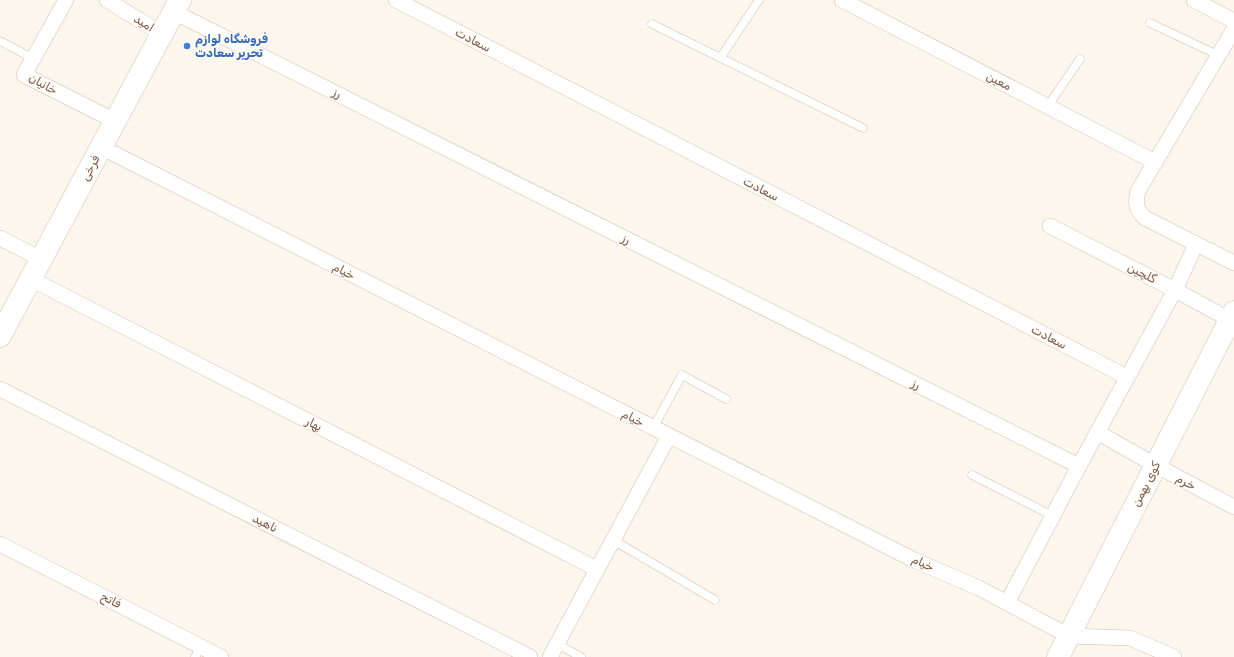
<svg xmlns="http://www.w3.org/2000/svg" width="1234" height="657" font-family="Rubik,'Noto Naskh Arabic',sans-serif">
<rect width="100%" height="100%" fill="#fdf6ec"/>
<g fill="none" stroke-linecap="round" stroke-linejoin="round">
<g stroke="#d1beb0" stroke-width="9">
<g id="lane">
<polyline points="1150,23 1218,55"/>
<polyline points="652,24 863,128"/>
<polyline points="0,41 34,59"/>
<polyline points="721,57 759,0"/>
<polyline points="1048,106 1080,59"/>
<polyline points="653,428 682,375 726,399"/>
<polyline points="972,475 1053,516"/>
<polyline points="613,540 715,600"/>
<polyline points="557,644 581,657"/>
<polyline points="195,657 201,647"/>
</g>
</g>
<g stroke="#d1beb0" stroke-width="16">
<g id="street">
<polyline points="66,0 24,75 115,121"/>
<polyline points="107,0 162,34"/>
<polyline points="396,0 1127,377"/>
<polyline points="842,0 1155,162"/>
<polyline points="1194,0 1234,21"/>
<polyline points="174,12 1079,466"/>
<path d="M1234,29l-96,162c-3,12 -2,19 7,27l89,45"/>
<polyline points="101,147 914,560 979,588 1069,636 1130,638 1174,657"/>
<polyline points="1050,226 1175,290 1234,322"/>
<polyline points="0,238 41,259"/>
<polyline points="31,279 597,569"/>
<polyline points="0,389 530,657"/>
<polyline points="1097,432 1155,465 1234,507"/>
<polyline points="0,544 221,657"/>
<polyline points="1007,603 1079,466 1175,290 1196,244"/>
<polyline points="550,657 669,436"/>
</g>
</g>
<g stroke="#d6c0b0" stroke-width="23">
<g id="secondary">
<polyline points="0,336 180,0"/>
<polyline points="1058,657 1234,312"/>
</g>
</g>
<use href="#lane" stroke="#fff" stroke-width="8"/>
<use href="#street" stroke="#fff" stroke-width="15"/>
<use href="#secondary" stroke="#fff" stroke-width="22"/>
</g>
<circle fill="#3f7fe0" stroke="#fffaf3" stroke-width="1.5" cx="187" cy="46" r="4"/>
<g text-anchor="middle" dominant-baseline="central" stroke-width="3" stroke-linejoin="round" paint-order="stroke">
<g font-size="12" fill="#7a5c4d" stroke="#fffaf3">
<text transform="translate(144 23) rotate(32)">امید</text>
<text transform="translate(473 40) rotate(27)">سعادت</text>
<text transform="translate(999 81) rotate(27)">معین</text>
<text transform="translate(43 84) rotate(29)">خانیان</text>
<text transform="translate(337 93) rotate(27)">رز</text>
<text transform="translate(90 168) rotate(-62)">فرخی</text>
<text transform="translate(761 189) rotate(27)">سعادت</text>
<text transform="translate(626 239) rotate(27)">رز</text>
<text transform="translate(344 271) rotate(27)">خیام</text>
<text transform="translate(1142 273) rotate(27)">گلچین</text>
<text transform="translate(1049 337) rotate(27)">سعادت</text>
<text transform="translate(916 384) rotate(27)">رز</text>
<text transform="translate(633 418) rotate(27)">خیام</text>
<text transform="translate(314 424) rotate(27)">بهار</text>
<text transform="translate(1186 482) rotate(28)">خرم</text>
<text transform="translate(1146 484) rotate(-63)">کوی بهمن</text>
<text transform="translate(265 523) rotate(27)">ناهید</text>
<text transform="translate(923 563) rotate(24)">خیام</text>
<text transform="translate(111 600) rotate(27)">فاتح</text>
</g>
<g font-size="12" font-weight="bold" fill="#366cbe" stroke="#fffaf3" text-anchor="start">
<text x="195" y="39">فروشگاه لوازم<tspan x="195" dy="14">تحریر سعادت</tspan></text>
</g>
</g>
</svg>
